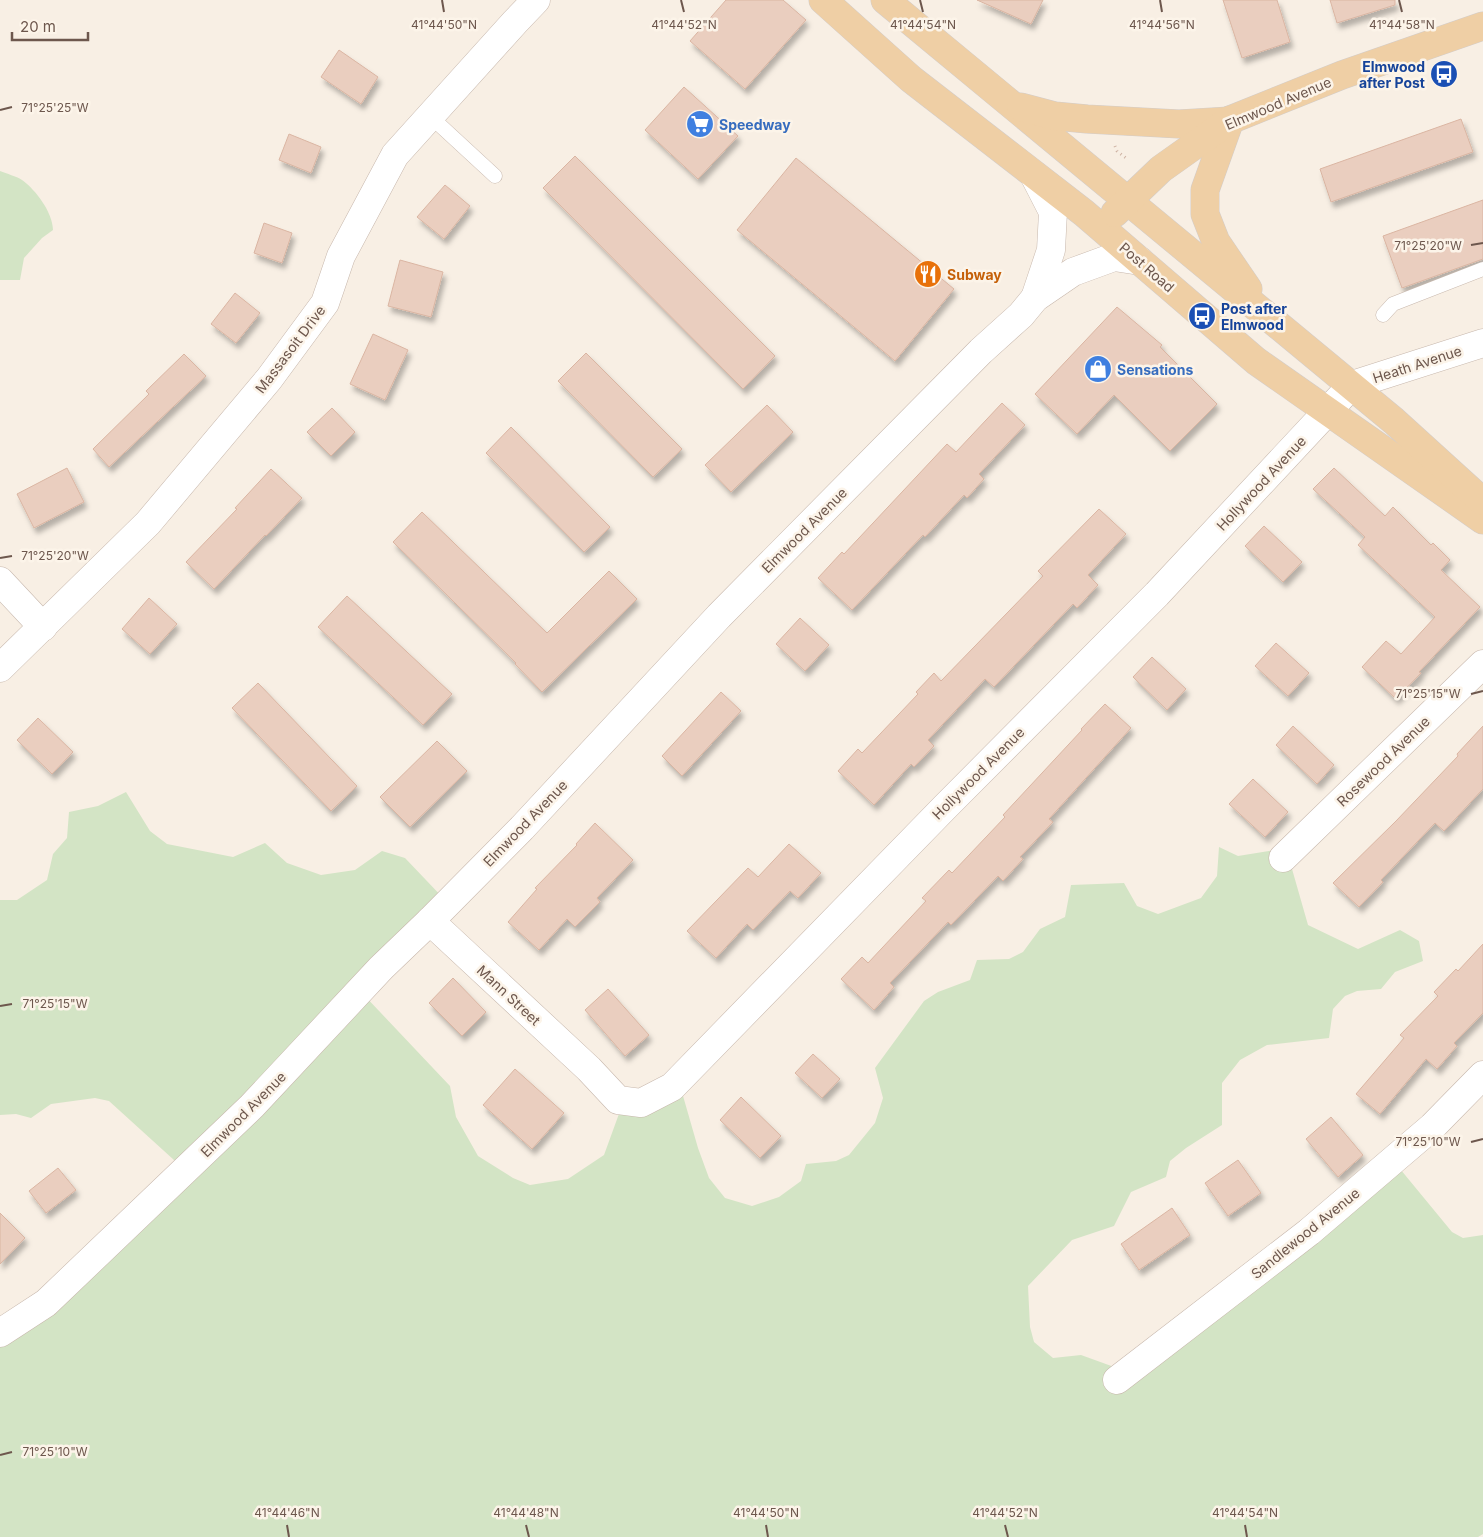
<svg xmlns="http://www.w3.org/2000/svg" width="1483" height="1537" font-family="Inter,sans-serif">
<defs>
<filter id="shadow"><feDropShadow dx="3" dy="5.5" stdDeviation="2.5" flood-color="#0004"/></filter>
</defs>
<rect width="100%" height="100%" fill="#f8efe4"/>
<g fill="#d3e4c5">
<path d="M0,171c7,3 16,5 22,9 14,10 31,33 31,50l-11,8 -18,20 -4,22h-20z"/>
<polygon points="126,792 150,831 167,844 233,857 265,843 287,863 321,875 355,870 382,851 405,858 446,901 363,994 450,1086 456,1117 478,1156 513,1178 530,1185 568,1179 604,1155 628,1089 633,1088 658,1097 679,1082 698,1148 709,1178 725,1198 752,1206 779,1197 801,1181 806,1164 836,1161 849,1155 875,1123 883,1098 875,1068 924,1001 938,992 970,980 977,960 1009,959 1023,952 1040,929 1065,917 1071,885 1124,883 1137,906 1158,914 1201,898 1217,876 1219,847 1238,856 1293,847 1302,850 1292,869 1308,925 1358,949 1400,930 1419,941 1423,961 1395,972 1381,989 1357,991 1345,996 1333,1009 1329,1038 1267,1045 1240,1060 1222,1083 1222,1125 1186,1148 1170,1161 1166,1177 1131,1192 1114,1226 1072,1240 1028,1286 1030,1327 1034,1342 1053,1358 1081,1355 1128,1372 1396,1164 1452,1232 1463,1238 1483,1235 1483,1534 1478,1537 0,1537 0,1334 185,1170 109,1101 95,1098 51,1104 31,1118 16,1114 0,1115 0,900 17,900 47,880 53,854 67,838 69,812 98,806"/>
</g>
<g fill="#eacebf" stroke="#dab5a2" filter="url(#shadow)">
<polygon points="726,0 783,0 806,20 745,89 690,41"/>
<polygon points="977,0 1043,0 1031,24"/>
<polygon points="1223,0 1277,0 1290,42 1242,58"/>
<polygon points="1330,0 1395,0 1395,5 1337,23"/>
<polygon points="339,50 378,77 361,104 321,77"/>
<polygon points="684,87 738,136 698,179 645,130"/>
<polygon points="1461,119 1473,152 1331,202 1320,169"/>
<polygon points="289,134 321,147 311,173 279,160"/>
<polygon points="575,156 775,356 743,389 543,188"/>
<polygon points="796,158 954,289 895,361 737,230"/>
<polygon points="445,185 470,206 444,239 417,217"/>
<polygon points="1483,200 1483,259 1402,288 1383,236"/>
<polygon points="264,223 292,233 282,263 254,253"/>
<polygon points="400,260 443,272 431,317 388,306"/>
<polygon points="235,293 260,313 236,343 211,324"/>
<polygon points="1117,307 1162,345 1160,347 1217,404 1170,451 1114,395 1077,434 1035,394"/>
<polygon points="373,334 408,350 385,400 350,384"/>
<polygon points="586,353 682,449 653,477 558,381"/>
<polygon points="184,354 206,376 109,467 93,449 149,394 146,391"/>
<polygon points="1002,403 1025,425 979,474 984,479 967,498 964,495 925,537 923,535 852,610 818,578 842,552 844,554 947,444 956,452"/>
<polygon points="767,405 793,432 731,492 705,465"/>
<polygon points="332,408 355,432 331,456 307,432"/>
<polygon points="511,427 610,527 584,552 486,453"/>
<polygon points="67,468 84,502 34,528 17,494"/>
<polygon points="1334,468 1385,516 1393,507 1431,545 1433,543 1450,560 1441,570 1480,607 1419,672 1421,673 1396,699 1362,667 1386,641 1401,654 1435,617 1358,545 1365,537 1313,489"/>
<polygon points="271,469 302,498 266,536 265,535 214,589 186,562 237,509 235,508"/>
<polygon points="1099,509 1126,534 1088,575 1098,585 1077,608 1073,604 994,687 985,679 928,740 934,746 914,767 911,764 874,805 838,771 858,749 862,753 918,694 916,692 934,673 941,681 1043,576 1038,571"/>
<polygon points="422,512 547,633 609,571 637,599 542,692 515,664 516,663 393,542"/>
<polygon points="1264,526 1302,562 1283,582 1245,546"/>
<polygon points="347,596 452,694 423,725 318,627"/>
<polygon points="149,598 177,624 150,654 122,629"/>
<polygon points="800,618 829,645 805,671 776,644"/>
<polygon points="1276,643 1309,673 1288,696 1255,666"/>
<polygon points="1152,657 1186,689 1167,710 1133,677"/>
<polygon points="258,683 357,786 331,811 232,708"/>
<polygon points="721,692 741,711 682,776 662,756"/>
<polygon points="1105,704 1131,728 1049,819 1053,822 1020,857 1023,859 1003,881 998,876 951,925 948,922 890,983 894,987 874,1010 841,979 862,957 868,963 926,901 922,898 949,870 952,873 1005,817 1003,815 1082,730 1081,729"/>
<polygon points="38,718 73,752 52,774 17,740"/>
<polygon points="1293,726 1334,765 1317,784 1276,745"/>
<polygon points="1483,726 1483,789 1444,831 1435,823 1381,880 1383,882 1359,907 1333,883 1396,821 1458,756 1457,754"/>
<polygon points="437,741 467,771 410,827 380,797"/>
<polygon points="1253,779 1288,812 1265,837 1229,804"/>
<polygon points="595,823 633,860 597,898 600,902 575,927 567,919 539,950 508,922 537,889 535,888 577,845 576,844"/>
<polygon points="789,844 821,873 798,898 790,891 753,930 747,924 716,958 687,931 748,868 758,877"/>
<polygon points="1483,944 1483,1013 1454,1043 1457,1046 1437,1069 1426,1059 1380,1114 1356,1094 1404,1038 1400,1035 1438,996 1434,992 1456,969 1458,971"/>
<polygon points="453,978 486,1012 462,1036 429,1003"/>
<polygon points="608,989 649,1035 625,1056 585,1010"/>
<polygon points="813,1054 840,1079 822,1098 795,1073"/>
<polygon points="515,1069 564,1113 532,1149 483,1105"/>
<polygon points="741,1097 781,1136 760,1158 720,1120"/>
<polygon points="1331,1117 1363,1155 1338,1177 1306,1139"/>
<polygon points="1238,1160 1261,1193 1228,1216 1205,1183"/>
<polygon points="58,1168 76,1190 46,1213 29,1191"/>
<polygon points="1172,1208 1190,1235 1139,1270 1121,1244"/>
<polygon points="0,1213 25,1238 0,1264"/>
</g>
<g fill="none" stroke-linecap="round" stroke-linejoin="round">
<g stroke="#c7b7ac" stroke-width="15">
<g id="lane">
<polyline points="430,116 495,176"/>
<polyline points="1383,315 1393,304 1483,269"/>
</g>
</g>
<g stroke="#c7b7ac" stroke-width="29">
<g id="street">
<polyline points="1034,175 1053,212 1051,250 1035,298"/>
<polyline points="0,581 43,627"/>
<polyline points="0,668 148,523 269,379 325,303 341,256 395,155 515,22 536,0"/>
<polyline points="1283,858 1483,664"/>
<polyline points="430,921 589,1069 618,1100 641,1103 672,1087 945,807 1157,594 1352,385 1483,343"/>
<polyline points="0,1333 46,1303 252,1106 381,968 430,921 522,828 719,616 981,351 1021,315 1035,298 1073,272 1114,257 1140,261"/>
<polyline points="1117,1380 1309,1232 1432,1127 1483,1075"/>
</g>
</g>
<g stroke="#d3cdca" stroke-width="29">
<g id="primary">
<polyline points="823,0 911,79 1084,213 1256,361 1483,520"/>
<polyline points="885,0 1394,421 1482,501"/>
<polyline points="1021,107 1055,116 1087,119 1179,124 1229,121"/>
<polyline points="1230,120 1205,190 1205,214 1216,242 1248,289"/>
<polyline points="1115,213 1161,169 1230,120 1342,75 1483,26"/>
</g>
</g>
<polyline stroke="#ceb2a3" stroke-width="3" stroke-dasharray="1 4" stroke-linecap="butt" points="1115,146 1117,151 1126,158"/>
<use href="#lane" stroke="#fff" stroke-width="14"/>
<use href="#street" stroke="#fff" stroke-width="28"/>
<use href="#primary" stroke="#efcfa5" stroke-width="28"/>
</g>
<path fill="none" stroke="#6d574d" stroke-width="2" d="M442,0l2,12M681,0l3,12M920,0l3,12M1160,0l2,12M1399,0l3,12M0,110l12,-3M1471,245l12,-2M0,558l12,-2M1471,694l12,-3M0,1006l12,-2M1471,1142l12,-3M0,1455l12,-3M287,1525l2,12M526,1525l3,12M766,1525l2,12M1005,1525l3,12M1245,1525l2,12"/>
<defs>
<g id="bus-disc" transform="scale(1.4375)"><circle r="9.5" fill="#1a4fb4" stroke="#fcf4e9"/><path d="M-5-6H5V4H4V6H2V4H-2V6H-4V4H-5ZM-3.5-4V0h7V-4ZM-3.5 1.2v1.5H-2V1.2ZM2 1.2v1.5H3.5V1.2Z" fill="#fff"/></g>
<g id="supermarket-disc" transform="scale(1.4375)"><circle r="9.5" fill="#3f7fe0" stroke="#fcf4e9"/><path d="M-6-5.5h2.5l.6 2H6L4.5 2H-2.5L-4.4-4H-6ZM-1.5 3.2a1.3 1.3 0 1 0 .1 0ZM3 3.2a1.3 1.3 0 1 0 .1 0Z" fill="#fff"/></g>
<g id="restaurant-disc" transform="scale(1.4375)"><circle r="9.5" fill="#e8710a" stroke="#fcf4e9"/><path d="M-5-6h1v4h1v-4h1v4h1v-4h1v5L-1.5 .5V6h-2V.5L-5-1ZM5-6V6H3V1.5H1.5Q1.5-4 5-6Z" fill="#fff"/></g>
<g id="shop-disc" transform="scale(1.4375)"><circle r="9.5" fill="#3f7fe0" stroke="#fcf4e9"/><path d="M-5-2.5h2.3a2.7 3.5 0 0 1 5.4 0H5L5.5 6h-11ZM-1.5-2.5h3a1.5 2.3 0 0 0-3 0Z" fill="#fff"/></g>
</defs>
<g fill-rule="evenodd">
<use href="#bus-disc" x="1444" y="74"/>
<use href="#supermarket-disc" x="700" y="124"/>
<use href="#restaurant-disc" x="928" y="274"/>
<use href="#bus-disc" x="1202" y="316"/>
<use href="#shop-disc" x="1098" y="369"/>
</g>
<g text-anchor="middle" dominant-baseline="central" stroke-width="5" stroke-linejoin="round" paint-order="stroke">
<g font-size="14" font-weight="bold" fill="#164399" stroke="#fcf4e9" text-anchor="end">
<text x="1425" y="66">Elmwood<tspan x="1425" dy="16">after Post</tspan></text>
<text x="1221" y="308" text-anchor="start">Post after<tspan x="1221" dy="16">Elmwood</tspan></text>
</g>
<g font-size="14" fill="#6d574d" stroke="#fcf4e9">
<text transform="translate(1278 103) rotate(-23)">Elmwood Avenue</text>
<text transform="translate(1147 267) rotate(41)">Post Road</text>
<text transform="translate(290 349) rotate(-53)">Massasoit Drive</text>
<text transform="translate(1417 364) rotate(-18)">Heath Avenue</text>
<text transform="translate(1261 483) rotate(-47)">Hollywood Avenue</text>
<text transform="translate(804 530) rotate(-45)">Elmwood Avenue</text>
<text transform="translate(1383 761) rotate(-44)">Rosewood Avenue</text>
<text transform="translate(978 773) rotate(-45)">Hollywood Avenue</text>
<text transform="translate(525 823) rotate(-46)">Elmwood Avenue</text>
<text transform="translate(509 995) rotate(43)">Mann Street</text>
<text transform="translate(243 1114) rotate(-45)">Elmwood Avenue</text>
<text transform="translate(1305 1233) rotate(-39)">Sandlewood Avenue</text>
</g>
<g font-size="14" font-weight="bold" fill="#366cbe" stroke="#fcf4e9" text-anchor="start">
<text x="719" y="124">Speedway</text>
<text x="1117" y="369">Sensations</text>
</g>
<g font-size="14" font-weight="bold" fill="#c56008" stroke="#fcf4e9" text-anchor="start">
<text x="947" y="274">Subway</text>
</g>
</g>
<g font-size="12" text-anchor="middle" fill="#6d574d" stroke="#fcf4e9" stroke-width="5" stroke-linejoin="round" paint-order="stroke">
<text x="444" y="29">41°44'50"N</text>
<text x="684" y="29">41°44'52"N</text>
<text x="923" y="29">41°44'54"N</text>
<text x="1162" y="29">41°44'56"N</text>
<text x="1402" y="29">41°44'58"N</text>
<text x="55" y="112">71°25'25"W</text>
<text x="1428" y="250">71°25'20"W</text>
<text x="55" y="560">71°25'20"W</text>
<text x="1428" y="698">71°25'15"W</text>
<text x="55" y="1008">71°25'15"W</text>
<text x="1428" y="1146">71°25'10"W</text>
<text x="55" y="1456">71°25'10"W</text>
<text x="287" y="1517">41°44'46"N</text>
<text x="526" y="1517">41°44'48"N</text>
<text x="766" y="1517">41°44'50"N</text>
<text x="1005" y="1517">41°44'52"N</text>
<text x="1245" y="1517">41°44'54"N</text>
</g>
<path d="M12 32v8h76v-8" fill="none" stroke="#6d574d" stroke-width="2.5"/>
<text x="20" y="32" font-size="15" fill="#6d574d" stroke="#fcf4e9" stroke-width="4" paint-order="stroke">20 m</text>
</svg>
